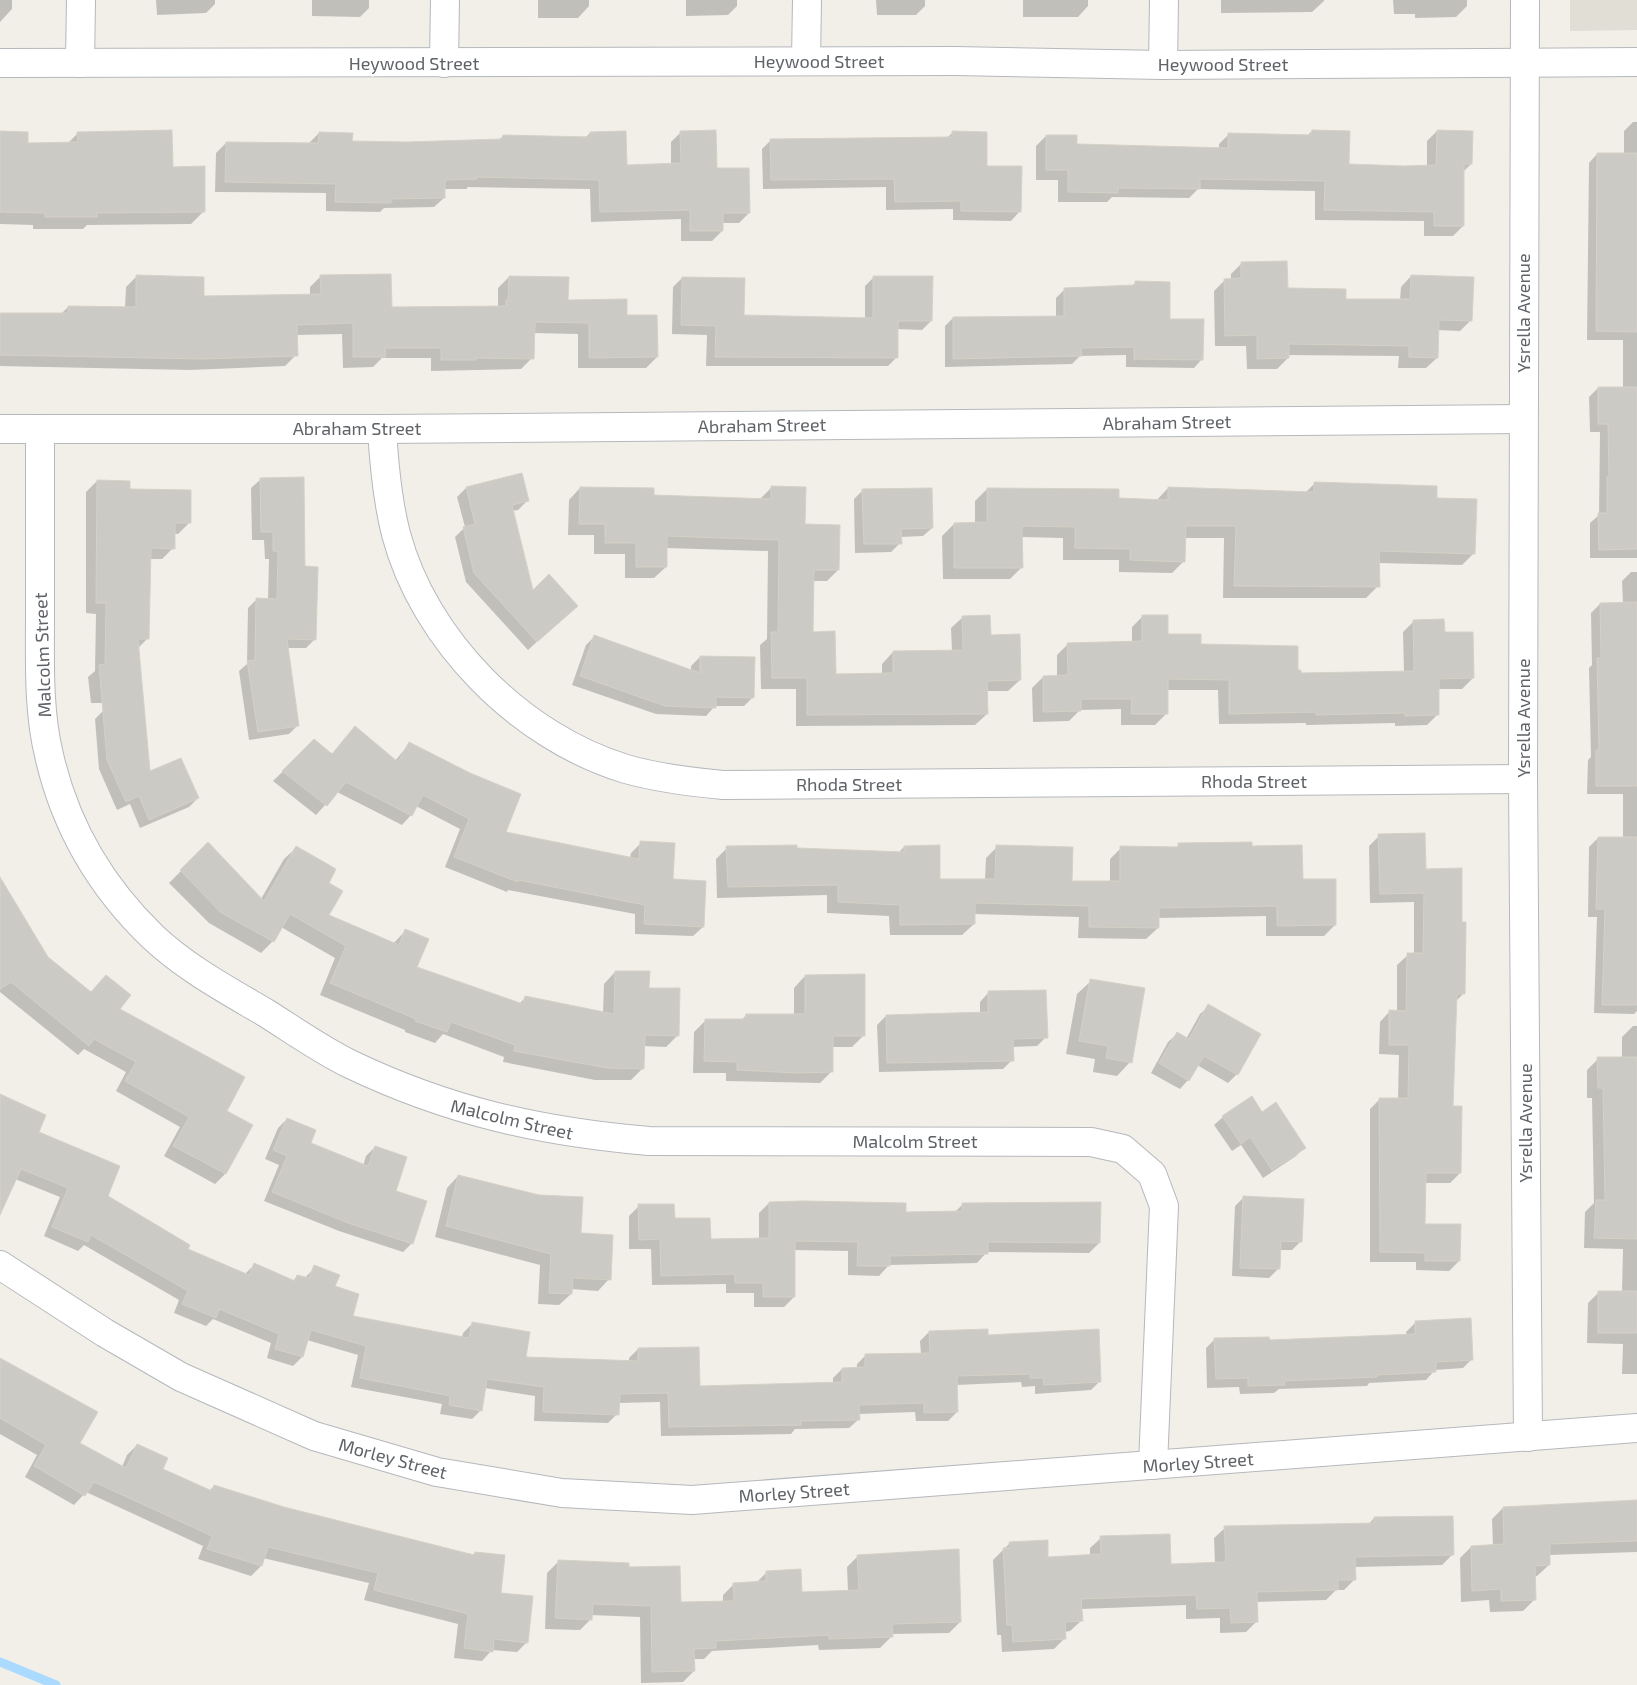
<svg xmlns="http://www.w3.org/2000/svg" width="1637" height="1685" font-family="'Exo 2',sans-serif">
<rect width="100%" height="100%" fill="#f1efe8"/>
<polygon fill="#e1ded6" points="1570,0 1637,0 1637,30 1570,31"/>
<g fill="#0003">
<polygon points="0,0 12,0 12,9 0,22"/>
<polygon points="156,0 215,0 215,4 206,13 157,15"/>
<polygon points="312,0 369,0 369,8 360,17 312,16"/>
<polygon points="538,0 589,0 589,6 578,18 538,18"/>
<polygon points="686,0 737,0 737,6 728,15 686,16"/>
<polygon points="876,0 925,0 925,6 916,15 877,15"/>
<polygon points="1023,0 1088,0 1088,6 1078,17 1023,17"/>
<polygon points="1221,0 1324,0 1324,1 1312,12 1221,13"/>
<polygon points="1393,0 1467,0 1467,6 1456,17 1415,18 1415,14 1394,14"/>
<polygon points="1633,122 1637,122 1637,558 1590,558 1590,523 1599,515 1600,432 1590,432 1589,397 1598,388 1623,388 1623,340 1587,340 1589,163 1597,154 1624,154 1624,131"/>
<polygon points="1312,131 1348,165 1404,167 1427,166 1427,141 1437,131 1471,164 1463,172 1463,226 1453,236 1424,236 1424,221 1315,220 1315,191 1198,189 1189,198 1112,197 1107,202 1058,202 1058,180 1036,180 1036,146 1046,136 1076,146 1219,149 1219,144 1229,134 1307,136"/>
<polygon points="681,132 716,169 749,213 739,223 722,223 722,231 712,241 681,241 681,219 591,222 590,189 468,187 466,189 444,189 444,198 434,207 384,208 380,212 326,211 326,193 215,192 216,153 226,143 309,143 319,133 351,142 407,143 499,140 503,136 585,138 590,133 626,166 671,165 671,142"/>
<polygon points="953,132 985,167 1019,212 1011,221 953,220 953,209 886,210 886,187 763,189 762,149 771,140 947,138"/>
<polygon points="0,133 26,144 67,144 78,133 171,168 204,211 191,224 87,225 83,229 33,229 33,225 0,224"/>
<polygon points="1241,264 1286,289 1345,300 1400,300 1401,287 1411,276 1471,320 1460,331 1437,330 1437,358 1426,368 1398,368 1399,356 1287,355 1288,358 1277,369 1247,369 1246,346 1215,346 1214,291 1225,280 1231,280 1231,274"/>
<polygon points="137,276 202,297 310,296 310,287 321,276 391,308 498,307 498,288 509,277 567,301 626,316 657,357 646,368 578,368 578,334 533,333 532,358 521,369 431,371 431,358 382,358 373,367 343,368 342,334 296,335 296,355 285,366 190,370 0,366 0,314 61,314 68,307 125,308 126,287"/>
<polygon points="874,277 931,321 922,330 897,329 897,357 888,366 706,366 707,335 672,334 673,287 682,278 743,316 865,319 865,286"/>
<polygon points="1136,282 1202,359 1194,368 1126,367 1126,355 1080,356 1072,364 945,367 945,326 953,318 1056,317 1056,298 1065,289 1132,286"/>
<polygon points="521,475 527,501 518,510 512,511 532,592 567,614 528,650 466,582 455,537 465,527 457,497 466,488"/>
<polygon points="260,480 304,568 315,639 306,648 287,648 298,725 289,734 249,740 239,671 247,664 248,608 257,599 268,600 269,559 265,559 264,540 252,540 251,488"/>
<polygon points="97,481 129,490 189,523 178,534 174,534 173,548 162,559 149,559 147,639 137,649 130,703 91,703 88,677 95,671 96,614 86,613 86,492"/>
<polygon points="1315,483 1436,499 1474,553 1462,565 1378,563 1378,586 1366,598 1223,598 1224,538 1185,538 1184,561 1172,573 1119,572 1119,560 1063,560 1063,538 1021,537 1022,567 1010,579 943,579 942,536 954,524 975,524 975,501 987,489 1156,501 1168,488 1305,493"/>
<polygon points="580,488 653,496 759,500 771,488 838,570 827,581 813,581 812,633 835,675 882,674 882,664 893,652 952,652 951,628 963,617 990,636 1020,680 1008,691 986,691 987,714 975,725 796,726 796,689 761,689 760,645 767,639 768,551 666,548 666,567 654,578 625,578 625,554 594,554 594,535 568,535 569,500"/>
<polygon points="863,490 932,528 923,536 900,537 900,543 891,552 855,553 854,499"/>
<polygon points="1631,572 1637,572 1637,1011 1634,1014 1594,1013 1597,917 1588,917 1589,847 1598,838 1623,838 1623,794 1587,794 1588,760 1591,757 1589,668 1592,665 1591,613 1600,604 1623,603 1622,581"/>
<polygon points="1143,616 1167,635 1297,671 1300,675 1404,672 1403,632 1414,621 1443,634 1473,678 1462,689 1438,689 1438,714 1427,725 1395,726 1395,723 1306,725 1306,723 1219,724 1218,690 1166,690 1166,714 1155,725 1121,725 1121,709 1080,710 1069,721 1033,722 1032,688 1043,677 1057,677 1057,655 1068,644 1132,643 1132,627"/>
<polygon points="595,636 691,671 691,666 700,657 753,697 744,706 715,706 706,716 656,714 572,685 586,645"/>
<polygon points="104,710 149,773 198,798 189,807 140,828 130,804 117,810 99,769 95,719"/>
<polygon points="355,728 395,761 409,744 505,833 630,858 631,853 641,843 672,881 703,927 693,936 635,934 635,914 508,890 507,892 445,867 460,829 416,806 411,815 402,825 337,792 316,815 273,781 314,741 331,755"/>
<polygon points="1379,836 1424,870 1464,993 1455,1002 1452,1107 1460,1173 1450,1183 1424,1183 1424,1225 1459,1261 1449,1271 1416,1270 1416,1262 1370,1262 1370,1109 1380,1099 1398,1100 1399,1055 1379,1054 1380,1022 1390,1011 1397,1012 1397,965 1408,955 1414,955 1414,902 1370,903 1369,846"/>
<polygon points="208,844 261,899 284,859 296,848 327,883 328,916 393,944 405,931 416,968 519,1004 525,998 603,1013 604,984 615,972 648,989 678,1035 666,1047 643,1046 643,1068 631,1080 595,1080 503,1062 504,1057 443,1034 435,1043 405,1032 405,1030 320,995 335,958 281,927 273,941 261,953 209,923 169,883"/>
<polygon points="1179,845 1251,847 1301,881 1335,925 1324,936 1266,936 1266,916 1158,918 1158,928 1146,939 1078,938 1079,917 973,914 974,924 962,935 890,935 889,916 827,913 827,895 717,898 716,859 727,848 898,853 904,847 939,881 985,880 986,858 997,847 1071,882 1110,882 1110,859 1121,848 1175,848"/>
<polygon points="0,911 47,958 90,993 118,1009 225,1111 252,1125 225,1174 215,1184 164,1156 180,1127 116,1091 126,1072 84,1049 78,1055 0,992"/>
<polygon points="805,976 864,1035 852,1047 832,1047 832,1071 820,1083 726,1081 726,1073 693,1073 694,1032 706,1020 741,1021 746,1015 794,1015 794,988"/>
<polygon points="1091,981 1130,1062 1117,1076 1093,1072 1095,1059 1066,1054 1077,994"/>
<polygon points="988,993 1046,1037 1037,1046 1012,1047 1012,1060 1003,1069 879,1072 877,1025 886,1016 980,1013 980,1002"/>
<polygon points="1209,1006 1237,1074 1228,1083 1197,1065 1188,1080 1180,1089 1151,1073 1168,1042 1177,1034 1186,1039 1200,1014"/>
<polygon points="1633,1026 1637,1026 1637,1374 1622,1374 1623,1344 1587,1343 1588,1303 1599,1292 1622,1292 1623,1249 1584,1248 1585,1212 1594,1203 1592,1098 1587,1098 1587,1070 1598,1059 1622,1058 1622,1037"/>
<polygon points="0,1096 106,1197 186,1249 245,1274 254,1265 293,1281 297,1276 305,1278 315,1267 334,1287 351,1317 462,1338 463,1333 472,1324 525,1358 629,1362 629,1358 638,1349 698,1387 833,1383 833,1378 842,1369 857,1369 857,1364 866,1355 921,1354 920,1341 929,1332 987,1336 1100,1381 1091,1390 1035,1394 1035,1386 1022,1387 1021,1382 956,1385 957,1412 948,1421 916,1421 915,1412 858,1414 859,1419 849,1428 795,1429 791,1434 661,1436 660,1402 618,1403 617,1414 608,1423 534,1421 535,1396 485,1388 481,1410 472,1419 440,1414 442,1404 351,1387 358,1355 307,1340 302,1357 293,1366 267,1358 271,1343 213,1319 206,1326 174,1313 179,1300 84,1245 78,1251 44,1236 60,1197 15,1179 0,1200"/>
<polygon points="1223,1117 1305,1147 1296,1156 1263,1178 1241,1145 1232,1151 1214,1125"/>
<polygon points="287,1119 309,1144 363,1166 366,1156 375,1147 394,1192 412,1243 403,1252 339,1231 264,1201 279,1165 265,1159 278,1128"/>
<polygon points="458,1176 580,1234 609,1279 598,1291 571,1289 571,1294 559,1305 538,1304 540,1265 435,1237 447,1188"/>
<polygon points="1244,1197 1301,1241 1292,1250 1279,1250 1278,1269 1269,1278 1232,1276 1235,1206"/>
<polygon points="769,1203 904,1214 954,1213 963,1204 1099,1243 1089,1253 987,1252 977,1263 889,1265 879,1276 848,1275 848,1251 794,1250 794,1297 784,1307 754,1307 754,1293 726,1293 726,1284 652,1285 651,1249 629,1249 629,1216 639,1206 673,1219 709,1240 759,1239 759,1213"/>
<polygon points="1415,1323 1471,1360 1463,1368 1435,1370 1426,1380 1369,1383 1367,1386 1279,1389 1274,1393 1240,1394 1239,1387 1207,1388 1206,1348 1215,1339 1268,1341 1407,1336 1406,1332"/>
<polygon points="0,1359 78,1443 122,1467 127,1455 137,1445 161,1470 209,1491 214,1486 283,1508 472,1556 475,1553 527,1642 517,1652 492,1650 482,1661 454,1658 458,1624 364,1600 369,1583 263,1558 261,1566 251,1576 198,1559 203,1546 86,1492 74,1505 25,1477 37,1455 0,1434"/>
<polygon points="1637,1502 1637,1552 1549,1555 1549,1565 1537,1576 1534,1576 1535,1599 1523,1611 1490,1612 1489,1600 1461,1602 1460,1558 1471,1547 1493,1546 1492,1519 1503,1508"/>
<polygon points="1374,1518 1453,1554 1442,1565 1354,1567 1355,1579 1344,1590 1336,1590 1326,1600 1256,1602 1256,1622 1246,1632 1220,1633 1220,1618 1186,1619 1186,1605 1081,1609 1081,1621 1070,1631 1064,1632 1065,1638 1054,1649 1002,1652 1001,1635 997,1635 993,1560 1010,1543 1047,1558 1090,1556 1090,1548 1101,1538 1170,1565 1215,1564 1214,1538 1225,1528 1369,1524"/>
<polygon points="858,1556 960,1622 949,1633 891,1634 891,1637 880,1648 819,1650 818,1645 712,1651 704,1659 693,1659 694,1671 683,1682 641,1683 640,1617 591,1615 591,1619 580,1630 545,1629 547,1573 558,1562 627,1568 680,1603 723,1602 723,1595 734,1584 756,1583 767,1572 801,1593 848,1592 847,1567"/>
</g>
<g fill="none" stroke-linecap="round" stroke-linejoin="round">
<polyline stroke="#aadaff" stroke-width="9" points="0,1662 56,1685"/>
</g>
<g fill="#cccac5" stroke="#d6d1c6">
<polygon points="172,130 173,167 205,166 205,212 97,213 97,217 45,217 45,213 0,212 0,131 28,132 28,143 78,142 77,132"/>
<polygon points="716,130 717,168 749,168 750,213 723,213 723,231 690,231 690,210 600,212 599,180 477,177 477,179 445,180 445,198 391,199 391,203 335,202 336,184 225,182 226,142 318,143 319,132 353,133 352,141 407,142 502,139 503,135 590,137 590,132 626,131 627,165 681,163 680,131"/>
<polygon points="1312,130 1350,131 1349,164 1404,166 1436,165 1437,130 1473,131 1472,164 1464,164 1464,226 1434,226 1434,212 1324,210 1325,181 1200,179 1200,189 1118,188 1118,193 1068,192 1068,170 1046,170 1046,135 1077,135 1077,144 1228,148 1228,133 1311,135"/>
<polygon points="952,131 987,132 987,166 1022,166 1021,212 961,211 961,201 895,202 894,179 771,180 770,139 952,137"/>
<polygon points="1597,153 1637,153 1637,332 1596,331"/>
<polygon points="1287,261 1288,288 1346,289 1346,299 1410,299 1411,275 1474,277 1472,321 1439,320 1438,358 1409,357 1409,346 1289,344 1289,358 1257,359 1257,335 1225,336 1224,279 1241,278 1241,262"/>
<polygon points="391,274 392,307 506,306 506,300 508,300 509,276 569,277 568,300 627,299 627,315 657,315 658,357 589,358 589,323 535,322 534,359 476,358 476,360 441,360 441,348 385,348 386,357 353,357 353,323 297,325 298,356 202,359 0,355 0,313 68,313 68,306 136,307 136,275 204,277 204,296 321,294 320,275"/>
<polygon points="873,276 933,276 932,321 898,321 898,358 715,357 716,326 681,325 682,277 745,278 744,315 873,318"/>
<polygon points="1135,281 1170,282 1170,319 1204,319 1203,360 1134,359 1134,347 1081,348 1082,356 953,359 953,317 1064,316 1064,288 1135,285"/>
<polygon points="1598,387 1637,387 1637,549 1599,550 1598,513 1607,513 1607,477 1609,477 1608,424 1598,424"/>
<polygon points="522,473 529,501 512,505 533,590 549,574 578,606 537,642 474,573 463,527 475,524 466,487"/>
<polygon points="304,477 305,566 318,567 316,640 287,639 299,726 258,732 247,661 255,660 256,598 277,599 278,551 273,551 273,532 261,532 260,478"/>
<polygon points="97,480 130,481 130,489 191,490 191,523 175,523 175,549 151,548 149,639 138,639 150,771 181,758 199,798 149,820 139,796 126,802 107,760 99,665 105,664 106,603 96,603"/>
<polygon points="1314,482 1437,486 1437,498 1477,499 1475,554 1379,551 1380,587 1234,586 1236,526 1186,526 1185,562 1130,560 1130,549 1075,548 1075,527 1022,526 1023,568 954,568 954,523 987,522 987,488 1119,489 1119,498 1168,500 1168,487 1314,492"/>
<polygon points="771,486 806,487 805,524 840,525 839,570 814,570 813,632 835,631 836,674 893,673 893,651 963,650 962,616 990,615 991,635 1020,634 1021,680 987,681 988,714 807,715 807,678 772,678 771,632 778,632 779,540 667,536 667,567 636,567 636,543 605,543 605,524 579,524 580,487 654,488 654,495 771,499"/>
<polygon points="932,488 933,528 901,529 902,544 864,544 862,489"/>
<polygon points="1637,602 1637,786 1596,786 1596,750 1599,750 1597,658 1601,658 1600,603"/>
<polygon points="1142,615 1168,615 1168,634 1201,634 1201,644 1298,646 1298,670 1301,670 1301,673 1414,671 1413,620 1444,619 1445,632 1473,632 1474,678 1439,679 1439,715 1405,716 1405,713 1316,715 1316,712 1229,714 1229,680 1168,679 1168,714 1131,714 1132,699 1081,699 1081,711 1043,712 1043,676 1068,675 1067,643 1142,641"/>
<polygon points="594,635 700,673 700,656 755,657 754,698 716,697 716,708 665,706 580,676"/>
<polygon points="355,726 398,762 409,742 470,773 521,794 506,832 639,859 640,841 675,843 673,879 706,881 704,927 644,924 645,905 518,880 518,882 454,857 469,819 423,795 412,816 346,782 327,806 282,771 314,739 332,754"/>
<polygon points="1425,833 1426,869 1462,868 1462,922 1466,922 1465,994 1457,994 1453,1106 1462,1106 1461,1173 1426,1173 1425,1224 1461,1224 1460,1261 1425,1261 1425,1253 1380,1252 1379,1098 1408,1098 1409,1045 1389,1045 1389,1010 1406,1011 1407,953 1423,953 1424,893 1380,894 1378,834"/>
<polygon points="1598,837 1637,837 1637,1005 1602,1005 1605,909 1596,909"/>
<polygon points="208,842 264,901 296,846 336,869 329,883 343,891 329,915 399,945 405,929 429,939 417,967 523,1004 525,996 614,1014 615,971 650,971 649,988 680,988 679,1036 645,1035 644,1069 607,1068 514,1051 515,1045 451,1022 447,1032 415,1021 416,1019 330,983 346,946 290,914 274,942 220,912 180,870"/>
<polygon points="1252,842 1252,846 1302,845 1303,879 1336,879 1336,925 1277,926 1277,906 1159,908 1159,928 1089,927 1089,906 975,903 975,924 900,925 900,905 838,902 838,885 728,887 726,846 797,845 797,848 904,852 904,846 940,845 940,879 995,879 996,845 1073,847 1072,881 1120,881 1120,846 1178,847 1178,843"/>
<polygon points="0,877 48,957 91,992 106,975 131,995 120,1009 245,1077 227,1111 253,1125 226,1174 173,1146 189,1117 125,1081 136,1062 94,1039 89,1046 11,982 0,989"/>
<polygon points="865,974 865,1036 833,1036 833,1072 797,1073 737,1070 737,1062 704,1061 705,1019 745,1019 746,1014 805,1014 805,975"/>
<polygon points="1090,979 1145,988 1132,1063 1106,1058 1108,1046 1079,1041"/>
<polygon points="1046,990 1048,1038 1013,1039 1014,1061 887,1063 886,1015 988,1012 988,991"/>
<polygon points="1208,1004 1261,1034 1238,1075 1204,1056 1189,1081 1159,1063 1177,1032 1189,1039"/>
<polygon points="1597,1057 1637,1057 1637,1239 1594,1238 1596,1200 1605,1200 1603,1088 1598,1088"/>
<polygon points="0,1094 46,1115 39,1132 120,1166 108,1196 190,1245 188,1249 249,1275 254,1263 295,1281 297,1275 309,1278 314,1265 340,1275 335,1286 359,1294 353,1316 469,1338 472,1322 530,1332 526,1357 638,1361 638,1348 699,1347 700,1386 842,1382 842,1368 865,1367 865,1354 930,1353 929,1331 988,1329 988,1335 1099,1329 1101,1382 1044,1385 1043,1378 1030,1378 1030,1374 957,1376 958,1412 924,1413 924,1403 859,1405 860,1420 801,1421 801,1425 669,1427 668,1393 620,1394 619,1415 543,1412 544,1387 487,1379 482,1411 449,1405 450,1396 360,1378 366,1346 311,1330 303,1357 275,1349 279,1334 219,1309 216,1318 182,1304 188,1291 91,1235 88,1242 52,1227 68,1188 21,1169 0,1215"/>
<polygon points="1252,1096 1262,1112 1276,1102 1306,1148 1272,1170 1250,1137 1241,1144 1222,1116"/>
<polygon points="287,1118 316,1130 311,1143 368,1166 375,1146 407,1157 396,1191 427,1201 413,1244 348,1223 272,1192 287,1156 273,1150"/>
<polygon points="458,1175 539,1195 583,1197 581,1233 613,1235 611,1280 573,1278 572,1294 549,1293 551,1254 446,1226"/>
<polygon points="1243,1196 1304,1199 1302,1242 1281,1241 1280,1269 1240,1268"/>
<polygon points="803,1201 906,1203 906,1212 962,1211 962,1203 1101,1202 1100,1243 988,1242 988,1254 890,1256 890,1266 857,1266 858,1242 795,1241 795,1297 763,1297 763,1283 735,1283 735,1274 661,1276 660,1239 639,1240 638,1204 674,1204 675,1218 710,1218 711,1239 769,1238 769,1202"/>
<rect x="1598" y="1291" width="39" height="42"/>
<polygon points="1471,1318 1473,1360 1436,1362 1436,1372 1377,1375 1377,1377 1284,1381 1285,1385 1248,1386 1248,1378 1216,1379 1214,1338 1269,1337 1270,1340 1415,1334 1415,1321"/>
<polygon points="0,1358 98,1412 80,1443 126,1468 137,1444 168,1458 163,1469 212,1491 214,1485 284,1507 474,1555 475,1552 505,1555 501,1593 533,1596 528,1643 494,1639 493,1652 464,1648 468,1614 374,1590 378,1573 268,1547 262,1566 207,1549 212,1536 94,1482 85,1496 34,1466 46,1445 0,1418"/>
<polygon points="1637,1500 1637,1541 1550,1544 1550,1565 1535,1566 1536,1600 1501,1601 1501,1589 1472,1591 1471,1546 1504,1544 1503,1507"/>
<polygon points="1453,1516 1454,1555 1355,1557 1356,1580 1338,1580 1338,1590 1257,1592 1258,1622 1231,1623 1230,1608 1197,1609 1196,1595 1081,1599 1083,1621 1065,1622 1066,1639 1013,1642 1012,1625 1007,1625 1003,1548 1010,1548 1009,1542 1048,1540 1048,1557 1101,1554 1100,1536 1170,1534 1171,1564 1226,1562 1224,1526 1374,1523 1374,1517"/>
<polygon points="959,1549 961,1622 892,1624 893,1637 829,1639 829,1635 716,1641 716,1648 694,1649 695,1671 652,1672 651,1606 593,1604 592,1620 555,1618 558,1560 629,1563 629,1567 680,1566 681,1602 734,1601 733,1583 766,1581 766,1571 801,1569 802,1592 859,1590 857,1555"/>
</g>
<g fill="none" stroke-linecap="round" stroke-linejoin="round">
<g stroke="#b5b8bc" stroke-width="30">
<g id="minor">
<polyline points="1525,0 1523,779 1528,1437"/>
<polyline points="806,61 807,0"/>
<polyline points="0,63 955,61 1163,65 1637,62"/>
<polyline points="80,63 81,0"/>
<polyline points="444,63 445,0"/>
<polyline points="1163,65 1164,0"/>
<polyline points="0,429 382,429 1523,419"/>
<path d="M40,429c0,61 0,123 0,185 0,47 -2,96 9,141 16,71 52,132 104,182 33,31 74,53 113,76 27,17 55,37 84,51 98,47 191,68 299,77l442,1 32,7 29,25 12,32 -11,259"/>
<path d="M382,429c2,35 5,70 14,105 28,106 124,203 230,235 32,9 64,13 97,16l800,-6"/>
<polyline points="0,1265 105,1333 181,1377 314,1436 437,1472 562,1493 692,1500 1637,1428"/>
</g>
</g>
<use href="#minor" stroke="#fff" stroke-width="28"/>
</g>
<g text-anchor="middle" dominant-baseline="central" stroke-width="5" stroke-linejoin="round" paint-order="stroke">
<g font-size="18" fill="#5f6368" stroke="#fff">
<text x="819" y="61">Heywood Street</text>
<text x="414" y="63">Heywood Street</text>
<text x="1223" y="64">Heywood Street</text>
<text transform="translate(1523 313) rotate(-90)">Ysrella Avenue</text>
<text transform="translate(1167 422) rotate(-1)">Abraham Street</text>
<text transform="translate(762 425) rotate(-1)">Abraham Street</text>
<text x="357" y="428">Abraham Street</text>
<text transform="translate(42 655) rotate(-92)">Malcolm Street</text>
<text transform="translate(1523 718) rotate(-90)">Ysrella Avenue</text>
<text x="1254" y="781">Rhoda Street</text>
<text x="849" y="784">Rhoda Street</text>
<text transform="translate(512 1119) rotate(13)">Malcolm Street</text>
<text transform="translate(1525 1123) rotate(-90)">Ysrella Avenue</text>
<text x="915" y="1141">Malcolm Street</text>
<text transform="translate(393 1458) rotate(15)">Morley Street</text>
<text transform="translate(1198 1462) rotate(-4)">Morley Street</text>
<text transform="translate(794 1492) rotate(-4)">Morley Street</text>
</g>
</g>
</svg>
